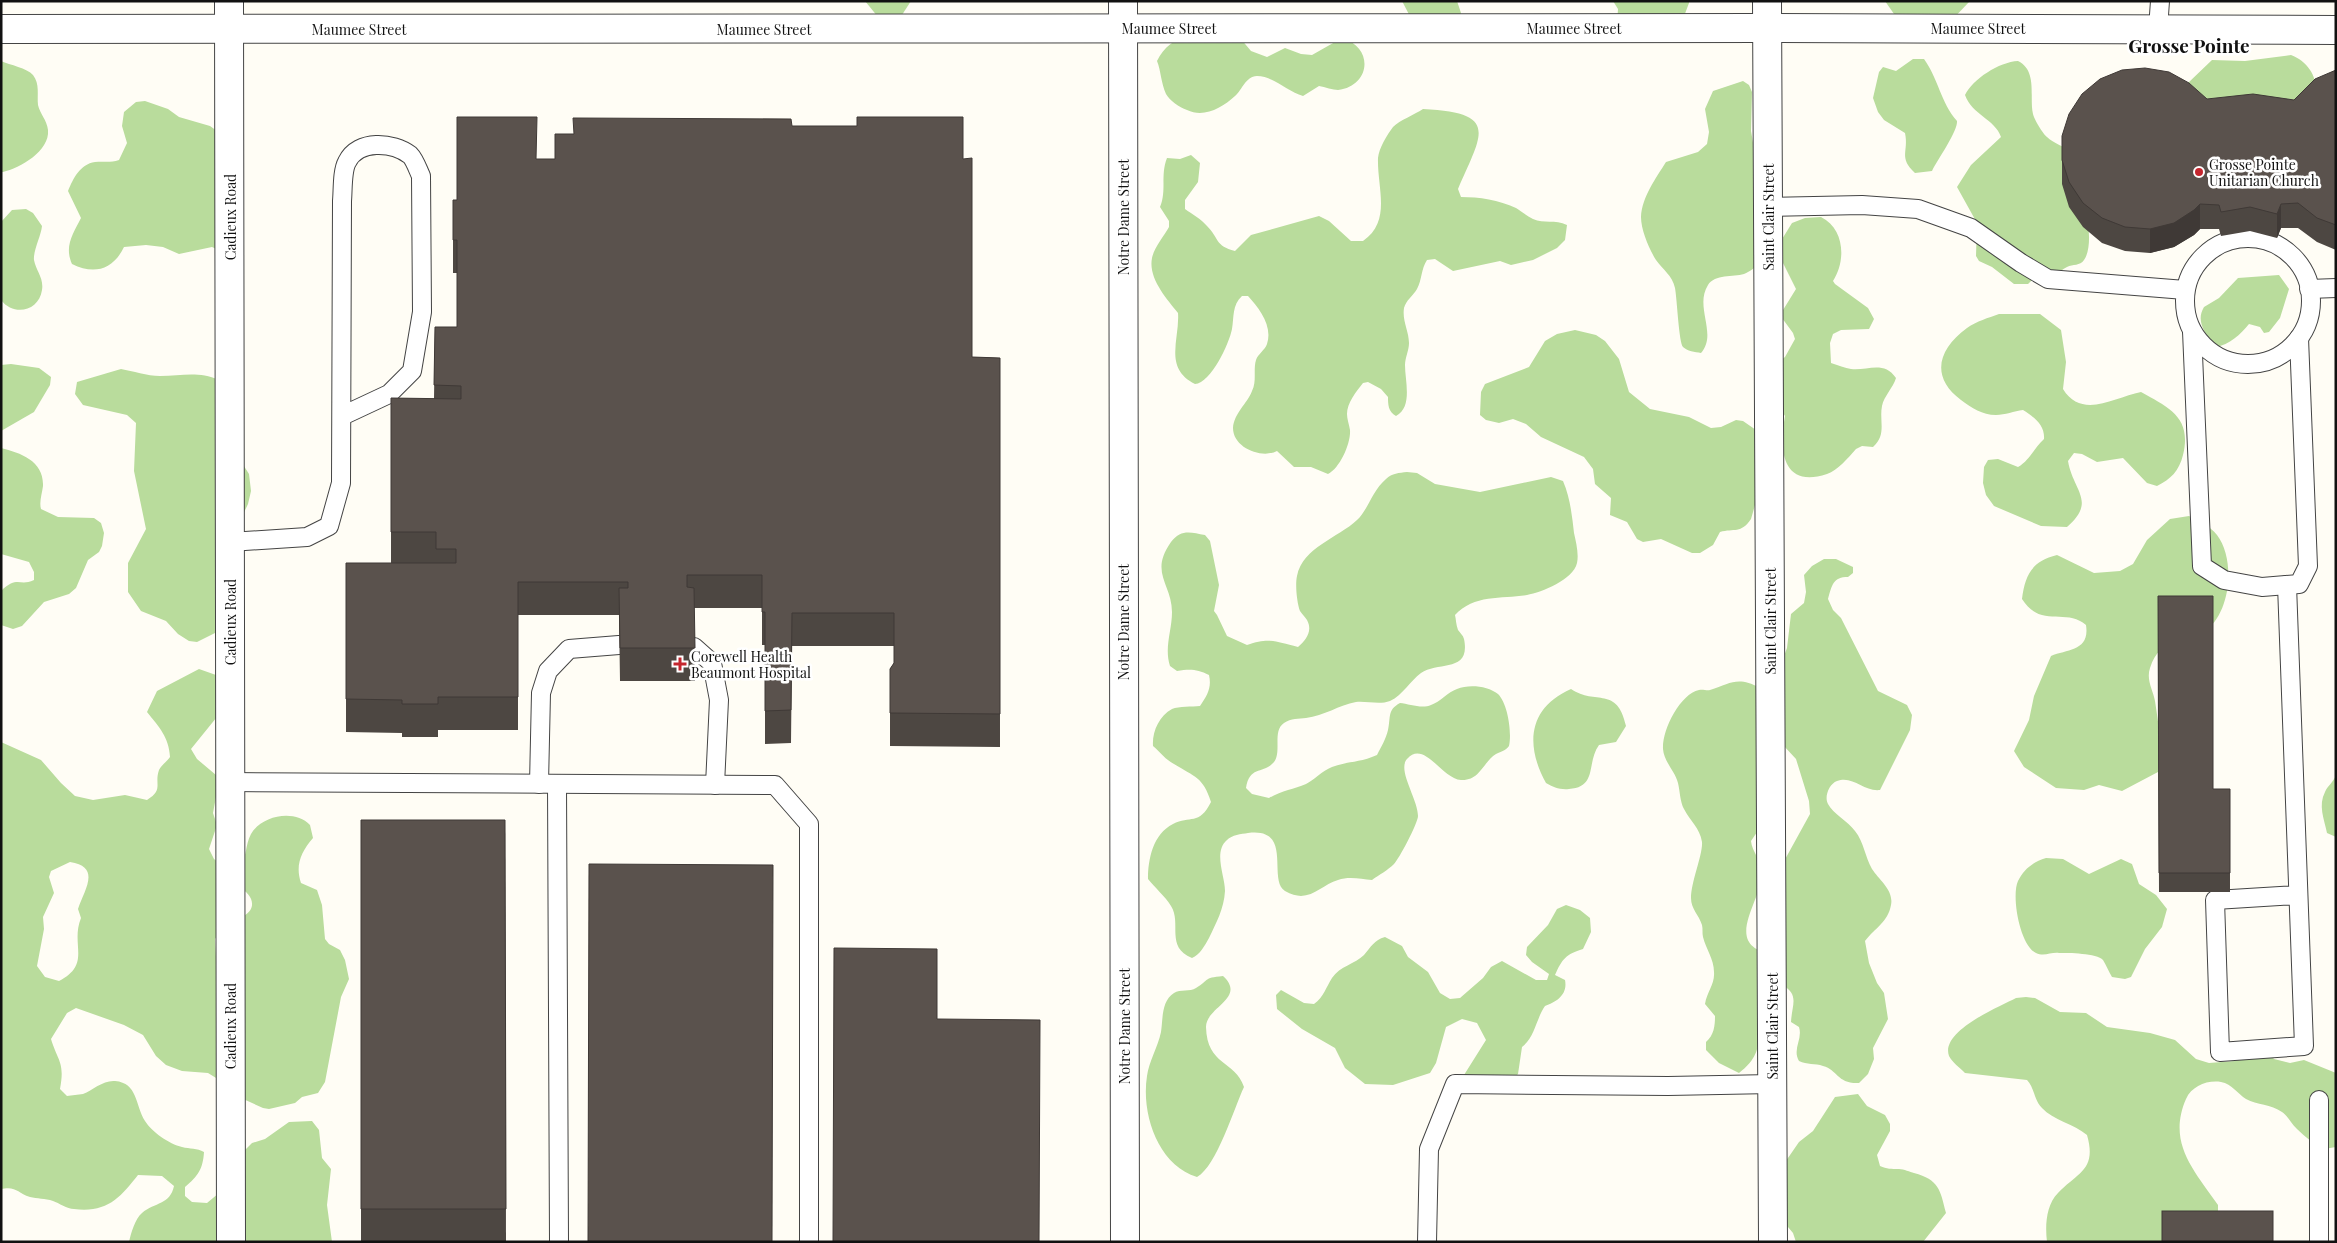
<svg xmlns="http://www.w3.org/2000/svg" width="2337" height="1243" font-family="'Playfair Display',serif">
<rect width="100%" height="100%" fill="#fffdf5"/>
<g fill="#b9dc9c" fill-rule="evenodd">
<polygon points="865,1 911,1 900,18 878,17"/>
<polygon points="1402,1 1457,1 1461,13 1457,31 1414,24"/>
<polygon points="1613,1 1689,1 1689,3 1683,19 1617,23 1618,9"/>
<polygon points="1885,1 1970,1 1949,23 1916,29 1894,14"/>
<path d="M1230,26l21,25 16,6 18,-9 16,6 11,1 30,-17c33,10 28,48 -4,52 -5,0 -13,-3 -19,-4l-16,10c-15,-4 -30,-20 -46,-20 -12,1 -14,13 -22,20 -13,12 -31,22 -48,14 -8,-3 -17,-9 -21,-16 -5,-11 -5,-23 -9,-33 14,-29 45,-29 73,-35z"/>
<path d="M2291,55c18,7 27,23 25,41l-83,31 -45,-44 24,-23 33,1z"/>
<path d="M1913,59h11c14,19 17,44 33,62 1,10 -19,38 -25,50l-17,2c-17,-16 -6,-21 -10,-40l-21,-13 -6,-8 -5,-14 6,-26 4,-5 13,4z"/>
<path d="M1,61c9,4 26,7 32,14 7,9 4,20 5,30 2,9 9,15 10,25 2,21 -28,38 -45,42h-2z"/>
<path d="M2018,61c20,10 11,36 15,53 1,5 10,20 14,23 6,6 19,11 27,15 5,23 24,89 10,108 -4,6 -11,4 -17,7 -5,2 -9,7 -12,10h-20l-7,7h-14l-22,-17 -13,-6 -3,-5 1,-33 -20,-36 14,-22 30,-28c-6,-18 -29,-22 -36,-42 8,-16 34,-33 53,-34z"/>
<path d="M1743,81l6,4 3,7 -1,39 5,29 5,103c-5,3 -11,9 -17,11 -11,3 -29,0 -36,11 -14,22 10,49 -7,68 -6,-1 -14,-2 -18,-6 -4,-4 -6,-48 -8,-59 -3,-13 -12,-18 -19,-28 -7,-11 -15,-30 -15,-43 1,-20 15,-39 25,-55l32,-10 9,-8 2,-12 -4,-23 8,-18z"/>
<path d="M145,101l23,8 11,8 31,9 14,10 -3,115 -9,-4 -33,7 -16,-7 -17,-2 -22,2c-11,23 -30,28 -52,17 -8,-18 1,-30 9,-46l-13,-27c5,-12 12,-27 27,-29 9,-1 15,1 24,-2l8,-17 -5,-17 2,-14 12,-10z"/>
<path d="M1423,109c77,4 59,24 35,80l3,8c18,0 38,3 55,11 5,3 11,8 17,11 11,5 22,0 34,6l-2,15 -8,8 -24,12 -22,5 -11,-4 -47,10 -18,-12 -8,1c-6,9 -5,20 -10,29 -4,7 -11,11 -13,19 -2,13 5,23 5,35 0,7 -4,15 -4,22 0,16 8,42 -9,51 -8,-4 -8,-12 -8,-19l-7,-8 -13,-7 -5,1c-7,9 -16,20 -16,31 0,5 2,10 3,16 1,13 -10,38 -22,44l-17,-7h-17l-17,-16c-15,8 -44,-3 -44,-23 1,-15 14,-24 19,-37 5,-10 1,-21 4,-31 2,-6 9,-10 11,-16 6,-18 -8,-36 -19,-48h-6c-10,9 -8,21 -10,33 -3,15 -21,54 -37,55 -32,-16 -15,-45 -17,-71 -12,-15 -30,-35 -26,-55 2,-10 12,-22 17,-31v-6l-9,-14c7,-17 0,-31 7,-49l13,1 11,-4 9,8 -2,19 -13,18v9c7,5 16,10 22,17 12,12 8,20 28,25l16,-16 68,-19 10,5 22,20h12c29,-20 14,-53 15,-83 1,-10 9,-23 15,-31 7,-7 21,-12 30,-18z"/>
<path d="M26,209l7,4 9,13c-1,10 -9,25 -8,34 2,11 10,18 8,30 -3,21 -28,27 -41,10v-78l11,-12z"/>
<path d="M1821,217c24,12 25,44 12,64l2,3 33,24 6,11 -5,10 -28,1 -8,4 -3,9 1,20c7,2 14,5 20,6 16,2 33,-9 45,9 -3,10 -12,18 -14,28 -3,15 5,29 -9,41l-11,-1 -6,3c-8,9 -18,21 -29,25 -46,15 -48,-26 -42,-58l-13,-20 -3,-27 16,-12 10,-18 -2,-6 -11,-15 1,-8 13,-21 -18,-36 1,-9 13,-21 13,-5z"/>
<path d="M2279,275l10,14 -9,29 -11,14 -5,1 -4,-6 -11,-3c-8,10 -20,21 -33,23 -10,-12 -21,-25 -12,-40l15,-9 19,-20z"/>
<path d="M1999,314h41l21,16 5,32 -3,27c19,31 52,8 78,3 29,16 51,26 42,63 -4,16 -12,24 -26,31l-10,-3 -24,-25 -26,4 -15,-8 -8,-1 -6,8c5,30 29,40 -1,66l-26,-1 -47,-20 -8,-11 -3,-12 1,-16 4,-7 10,-1 20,8c12,-7 16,-19 26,-28 1,-14 -10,-22 -21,-29 -9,1 -18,5 -27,5 -14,0 -24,-7 -35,-15 -31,-23 -23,-51 6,-72 10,-7 21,-10 32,-14z"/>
<path d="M1575,330l21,5 9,6 14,18 10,33 21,17 39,8 22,11 10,-1 15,-7 7,1 13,9 7,47 -12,42c-10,15 -17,9 -31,13l-7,13 -13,8h-8l-31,-14 -18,3 -6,-3 -10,-17 -17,-7 1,-17 -16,-14 -2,-15 -9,-12 -43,-20 -15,-13 -13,-5 -14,4 -13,-3 -6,-5 1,-23 4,-8 44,-17 16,-26 12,-7z"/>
<polygon points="11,364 39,368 51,377 50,385 34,412 1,431 1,365"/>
<path d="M121,369c12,2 26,7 39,7 22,0 38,-5 59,4l21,80 9,14 2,17 -3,13 -10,21 -13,103 -28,14 -8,-1 -11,-7 -12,-13 -25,-10 -13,-19v-29l18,-34 -12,-58 2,-48 -9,-8 -44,-10 -8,-11 2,-12z"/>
<path d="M1,448c20,5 43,13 42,38 -1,8 -4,16 -2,23l17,8 36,1 7,5 3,10 -2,13 -3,6 -11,8 -12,28 -7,6 -25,8 -22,24 -9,3 -12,-4v-34c17,-16 18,-4 33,-11v-8l-5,-10 -28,-8z"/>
<path d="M1407,472l10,1 18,11 45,8 71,-15 12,4c7,16 9,34 11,52 2,9 5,21 3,30 -4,17 -35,29 -50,32 -25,4 -53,-1 -72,20 1,4 1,10 3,15 2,3 5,5 6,9 7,34 -26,22 -43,34 -11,8 -18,22 -31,28 -10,4 -23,0 -34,1 -17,3 -32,14 -50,16 -7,1 -15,0 -22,5 -12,8 -2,29 -10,39 -11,13 -24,3 -28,26l6,6 17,4c12,-7 25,-9 37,-14 8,-4 16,-13 26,-17 16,-6 27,-4 45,-12 4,-8 9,-16 11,-25 3,-13 -1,-20 12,-27 9,1 22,6 31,2 9,-3 17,-13 26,-16 12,-5 31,-3 41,5 10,10 14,39 11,52 -4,5 -7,5 -13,8 -13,8 -16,27 -35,26 -19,-1 -37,-41 -54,-21 -10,11 11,40 11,57 0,7 -19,43 -24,48 -6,6 -15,11 -22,16 -11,-1 -23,-4 -34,0 -18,5 -29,25 -53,11 -18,-11 9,-64 -37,-58 -7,1 -16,2 -21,7 -14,12 -2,36 -2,51 -1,18 -9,32 -16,47 -4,7 -9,17 -17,20 -27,-11 -10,-35 -21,-52 -6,-10 -16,-18 -23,-27 0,-20 5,-45 25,-55 17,-9 26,2 38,-22 -8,-25 -16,-25 -37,-38 -8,-4 -14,-12 -21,-18 -1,-14 6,-30 19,-37 7,-3 20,-2 28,-3 7,-10 12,-18 9,-31 -12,-6 -19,-6 -32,-4l-7,-5c-6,-19 2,-35 2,-54 0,-28 -23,-39 -1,-70 10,-13 19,-10 34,-7l5,6 9,44 -5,26 3,4 10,21 20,9c23,-8 29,-3 51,2 8,-7 15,-16 9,-27 -2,-3 -5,-6 -7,-9 -3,-8 -5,-26 -3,-35 6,-29 41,-38 60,-56 11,-10 15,-29 29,-41 6,-6 13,-6 21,-7z"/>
<path d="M2189,516c10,5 21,10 28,19 19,25 14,79 -13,97 -20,14 -43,3 -54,36 -4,12 3,22 5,33 2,13 4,28 6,41 1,10 -2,21 -3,30l-36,19 -23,-6 -15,5 -28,-2 -32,-21 -10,-16 15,-31 5,-24 17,-40c17,-7 39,-5 35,-31 -20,-18 -45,4 -64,-26 3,-24 10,-38 35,-44l37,18 26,-2 13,-7 14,-24 23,-21z"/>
<path d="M1824,559h12l17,8v6l-5,4c-15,0 -16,8 -20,22l5,11 8,8 37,73 29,14 5,10 -2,15 -30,60c-16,2 -27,-15 -43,-9 -8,3 -13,16 -9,23 5,10 20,17 27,27 9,11 10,26 17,38 7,11 22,21 19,36 -3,17 -16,23 -26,36l4,22 8,20 7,10 4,26 -15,29 1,11 -6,15 -9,9c-22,1 -21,-13 -36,-17 -8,-3 -16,-1 -24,-5 -7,-12 4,-22 0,-34l-8,-5c1,-19 9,-27 -10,-38l-18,5c-15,31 12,57 -24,84l-20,-10 -13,-13v-8c8,-7 9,-16 9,-26l-10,-12c2,-12 10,-20 9,-32 0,-13 -8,-23 -11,-35 -1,-4 0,-8 -1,-12 -3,-10 -11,-16 -11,-27 0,-16 12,-44 11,-56 -2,-14 -12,-21 -18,-33 -4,-7 -4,-18 -6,-26 -3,-12 -14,-21 -15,-34 -1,-19 17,-55 36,-59 4,-1 8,1 11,0 21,-7 28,-14 50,-2l16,-11 11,-29 4,-34 13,-11 2,-11 -2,-17 8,-9zM1783,745l13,14 13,42 1,13 -27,49 -12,91c-51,-10 -7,-54 -9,-84 -1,-10 -10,-18 -11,-29l19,-28 -14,-63 2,-3z"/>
<path d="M199,669l17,6 11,11 -2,21 -34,42 6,10 19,16v22l-3,16 4,12 -8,24 5,10 12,9 14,-1c7,-10 5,-22 11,-33 11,-19 44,-25 59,-9l3,13c-12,14 -18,27 -12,45l16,7 5,15 3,34 4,5 11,6 5,10 4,19 -8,18 -16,85 -7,11 -16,4 -7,6 -26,6 -6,-1 -22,-10 -20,-17 -13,-8 -26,-2 -16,-6 -10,-9 -13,-21 -19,-10 -48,-17 -9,5 -16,26c7,23 14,23 9,50l7,7c5,-1 11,-1 16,-2 10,-4 20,-14 32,-13 23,2 20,24 30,40 7,11 24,23 37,26 8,2 15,1 22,5 -1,17 -6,24 -19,35v9l7,6 15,1 12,-10 22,-39 11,-11 13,-4 24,-17 23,-1 7,9 3,28 9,11 -4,36 5,37h-203c2,-9 6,-23 13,-29 13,-11 28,-8 32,-27l-12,-10 -24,-1c-18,23 -31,38 -64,34 -7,0 -15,-6 -21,-8 -8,-3 -16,-2 -23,-4 -13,-4 -13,-11 -29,-8v-447l40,18 20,23 14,13 18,4 32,-5 22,5c17,-10 7,-16 12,-30 2,-4 8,-9 11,-13 -1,-20 -11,-30 -23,-45l10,-21zM70,862c32,5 14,28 8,47l3,9c-11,27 11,46 -22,63l-14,-4 -8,-11 7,-37 -1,-12 11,-24 -5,-16 2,-6zM238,887c16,7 21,24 1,31l-17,45 -6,-7 -1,-17 9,-13z"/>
<path d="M1571,689c25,17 46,-4 55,37l-10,16 -17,3c-13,18 -1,42 -30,44 -9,1 -16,-2 -23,-6 -21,-38 -18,-75 25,-94z"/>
<path d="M2336,775v62l-9,-4c-3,-14 -9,-28 -2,-41 3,-7 8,-9 11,-17z"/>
<path d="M2046,858l17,1 26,15 32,-15 11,5 7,20 17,11 11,14 -5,18 -17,22 -14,28 -6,2 -13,-2c-3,-5 -6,-12 -9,-17 -6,-7 -35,-7 -44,-7 -8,-1 -15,4 -23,0 -16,-7 -25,-57 -18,-72 6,-12 15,-19 28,-23z"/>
<path d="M1566,905l14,5 10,8 1,14 -8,17c-17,5 -21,10 -28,26l10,5c3,15 -9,22 -20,26 -9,13 -10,31 -23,41l-4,27 -19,20 -31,-8 -4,-11 22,-35 -9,-17 -15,-4 -16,8 -10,36 -6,10 -37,12 -28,-1 -20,-16 -10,-20 -33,-19 -25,-20 -1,-14 5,-5 23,13 10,1c10,-7 12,-17 18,-26 8,-12 23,-14 32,-23 7,-8 10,-15 21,-18l17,9 6,11 20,15 12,21 10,6 10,-1 23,-20 8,-11 11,-6 34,19h11l2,-6 -17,-12 -6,-7 1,-8 21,-22 9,-16z"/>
<path d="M1223,976c24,22 -17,31 -17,51 1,39 29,33 38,60 -10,21 -27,79 -47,90 -39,-12 -56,-63 -50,-101 2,-15 11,-29 14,-44 2,-12 0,-31 13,-39 6,-4 16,-1 22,-5 14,-8 6,-10 27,-12z"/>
<path d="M2026,997l9,1 25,14 26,1 21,14 43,6 25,7 21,19 13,4 26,-2 18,-12 14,2 7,8 16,4 14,-3 32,13v74l-12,2c-10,-5 -19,-12 -27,-20 -6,-5 -9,-13 -15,-17 -11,-8 -25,-7 -36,-13 -8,-5 -14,-15 -25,-17 -14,-2 -29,4 -35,17 -19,44 8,71 32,106v9l-24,28h-147c-2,-16 -1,-37 11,-49 20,-21 39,-23 29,-58 -13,-11 -34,-15 -45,-27 -8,-8 -7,-19 -15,-28l-62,-7c-5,-5 -13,-11 -16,-17 -9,-25 50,-49 67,-58z"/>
<path d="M1858,1094l9,12 18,9 5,9v7l-13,24 3,11c7,3 11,3 19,3 5,0 11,3 15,4 25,7 26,16 32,40l-23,29h-127l-3,-9 -20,-24 6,-38 20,-29 14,-11 22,-34z"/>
</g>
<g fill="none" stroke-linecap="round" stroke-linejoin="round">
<g stroke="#444" stroke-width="20">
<g id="service">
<polyline points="2158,29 2160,1"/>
<polyline points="1768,207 1862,205 1918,209 1971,228 2021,263 2048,279 2185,290"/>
<circle cx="2248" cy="301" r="63"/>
<polyline points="2309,289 2336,288"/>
<polyline points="2192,331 2202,566 2224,580 2262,587 2299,584 2308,566 2299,338"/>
<path d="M230,542l77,-5 22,-11 12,-43 1,-282c1,-11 0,-30 5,-39 11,-23 46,-20 63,-7 5,5 8,15 11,21l1,136 -10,59 -23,23 -47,22"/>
<polyline points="2287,585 2304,1046 2220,1052 2215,900 2298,895"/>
<polyline points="694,647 712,663 719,700 715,785"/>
<polyline points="230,782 775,785 809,824 809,1242"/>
<polyline points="539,784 541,693 548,671 569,649 619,645"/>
<polyline points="557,784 559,1242"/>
<polyline points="2319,1100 2319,1242"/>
<polyline points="1427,1242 1429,1149 1455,1084 1668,1086 1772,1084"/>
</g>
</g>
<g stroke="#444" stroke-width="30">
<g id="minor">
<polyline points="1123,1 1125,1242"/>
<polyline points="1767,1 1773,1242"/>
<polyline points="1,29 1767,28 2336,30"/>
</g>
</g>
<g stroke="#444" stroke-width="30">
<polyline id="tertiary" points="229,1 231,1242"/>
</g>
<use href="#service" stroke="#fff" stroke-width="18"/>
<use href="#minor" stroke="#fff" stroke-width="28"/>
<use href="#tertiary" stroke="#fff" stroke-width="28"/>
</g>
<g fill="#4d4742">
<polygon points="2336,70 2336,250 2317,242 2298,228 2281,228 2277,238 2250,231 2221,236 2219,229 2200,229 2194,235 2174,247 2150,253 2125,251 2102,243 2083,227 2069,207 2062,184 2062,136 2207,99 2294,100"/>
<polygon points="792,126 963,159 972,357 1000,358 1000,747 890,746 890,669 894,663 894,646 792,646 791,743 765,744 765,645 762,645 762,608 694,608 695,681 620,681 619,615 518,615 518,730 438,730 438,737 402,737 402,733 346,732 346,563 391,563 391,398 434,399 435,327 457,327 457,273 453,273 453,200 457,200 537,159 555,159 573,134"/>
<polygon points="2158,596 2213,789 2230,789 2230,892 2159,892"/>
<polygon points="361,820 505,820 506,1242 361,1242"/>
</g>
<g fill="#3f3936">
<polygon points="2200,204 2200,229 2194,235 2174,247 2150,253 2150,229"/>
<polygon points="2281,204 2281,228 2277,238 2277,214"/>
</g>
<g fill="#5a524d" stroke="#3f3936">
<polygon points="2145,68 2169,72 2189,83 2207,99 2253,94 2294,100 2315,79 2336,70 2336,225 2317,218 2298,203 2281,204 2277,214 2250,207 2221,212 2219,205 2200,204 2194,210 2174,223 2150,229 2125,227 2102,218 2083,203 2069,182 2062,160 2062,136 2069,114 2082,94 2100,79 2122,70"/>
<polygon points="457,117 537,117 536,159 555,159 555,134 574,134 573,118 791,119 792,126 857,126 857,117 963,117 963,159 972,158 972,357 1000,358 1000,714 890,713 890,669 894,663 894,613 792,613 791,710 765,711 765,612 762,612 762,575 687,575 687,587 694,588 695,648 620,648 619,588 628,588 628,582 518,582 518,697 438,697 438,704 402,704 402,700 346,699 346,563 456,563 456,549 436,549 436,532 391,532 391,398 461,399 461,386 434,385 435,327 457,327 457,240 453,240 453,200 457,200"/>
<polygon points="2158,596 2213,596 2213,789 2230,789 2230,873 2159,873"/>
<polygon points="361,820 505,820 506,1209 361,1209"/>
<polygon points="589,864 773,865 772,1242 588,1242"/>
<polygon points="834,948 937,949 937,1019 1040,1020 1039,1242 833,1242"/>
<rect x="2162" y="1211" width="111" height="31"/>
</g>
<g fill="#c4262e" stroke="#fff" stroke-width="2">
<circle cx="2199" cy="172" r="5"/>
<path d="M677.5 656.5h5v5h5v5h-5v5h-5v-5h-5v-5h5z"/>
</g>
<g text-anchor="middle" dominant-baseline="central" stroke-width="5" stroke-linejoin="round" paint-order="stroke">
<g font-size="14" fill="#111" stroke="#fff">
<text x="1169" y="28">Maumee Street</text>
<text x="1574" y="28">Maumee Street</text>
<text x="1978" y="28">Maumee Street</text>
<text x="359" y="29">Maumee Street</text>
<text x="764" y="29">Maumee Street</text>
<text transform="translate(230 217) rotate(-90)">Cadieux Road</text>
<text transform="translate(1123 217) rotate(-90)">Notre Dame Street</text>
<text transform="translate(1768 217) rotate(-90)">Saint Clair Street</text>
<text transform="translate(1770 621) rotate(-90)">Saint Clair Street</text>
<text transform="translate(230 622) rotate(-90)">Cadieux Road</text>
<text transform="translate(1123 622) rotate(-90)">Notre Dame Street</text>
<text transform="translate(230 1026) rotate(-90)">Cadieux Road</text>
<text transform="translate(1124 1026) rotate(-90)">Notre Dame Street</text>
<text transform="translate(1772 1026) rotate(-90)">Saint Clair Street</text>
</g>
<g font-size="14" fill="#111" stroke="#fff" text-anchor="start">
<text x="2209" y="164">Grosse Pointe<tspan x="2209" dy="16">Unitarian Church</tspan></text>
<text x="691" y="656">Corewell Health<tspan x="691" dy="16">Beaumont Hospital</tspan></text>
</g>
<g font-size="19" font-weight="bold" fill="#111" stroke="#fff">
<text x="2189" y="45">Grosse Pointe</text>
</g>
</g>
<rect width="2337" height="1243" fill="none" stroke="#111111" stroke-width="5"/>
</svg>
